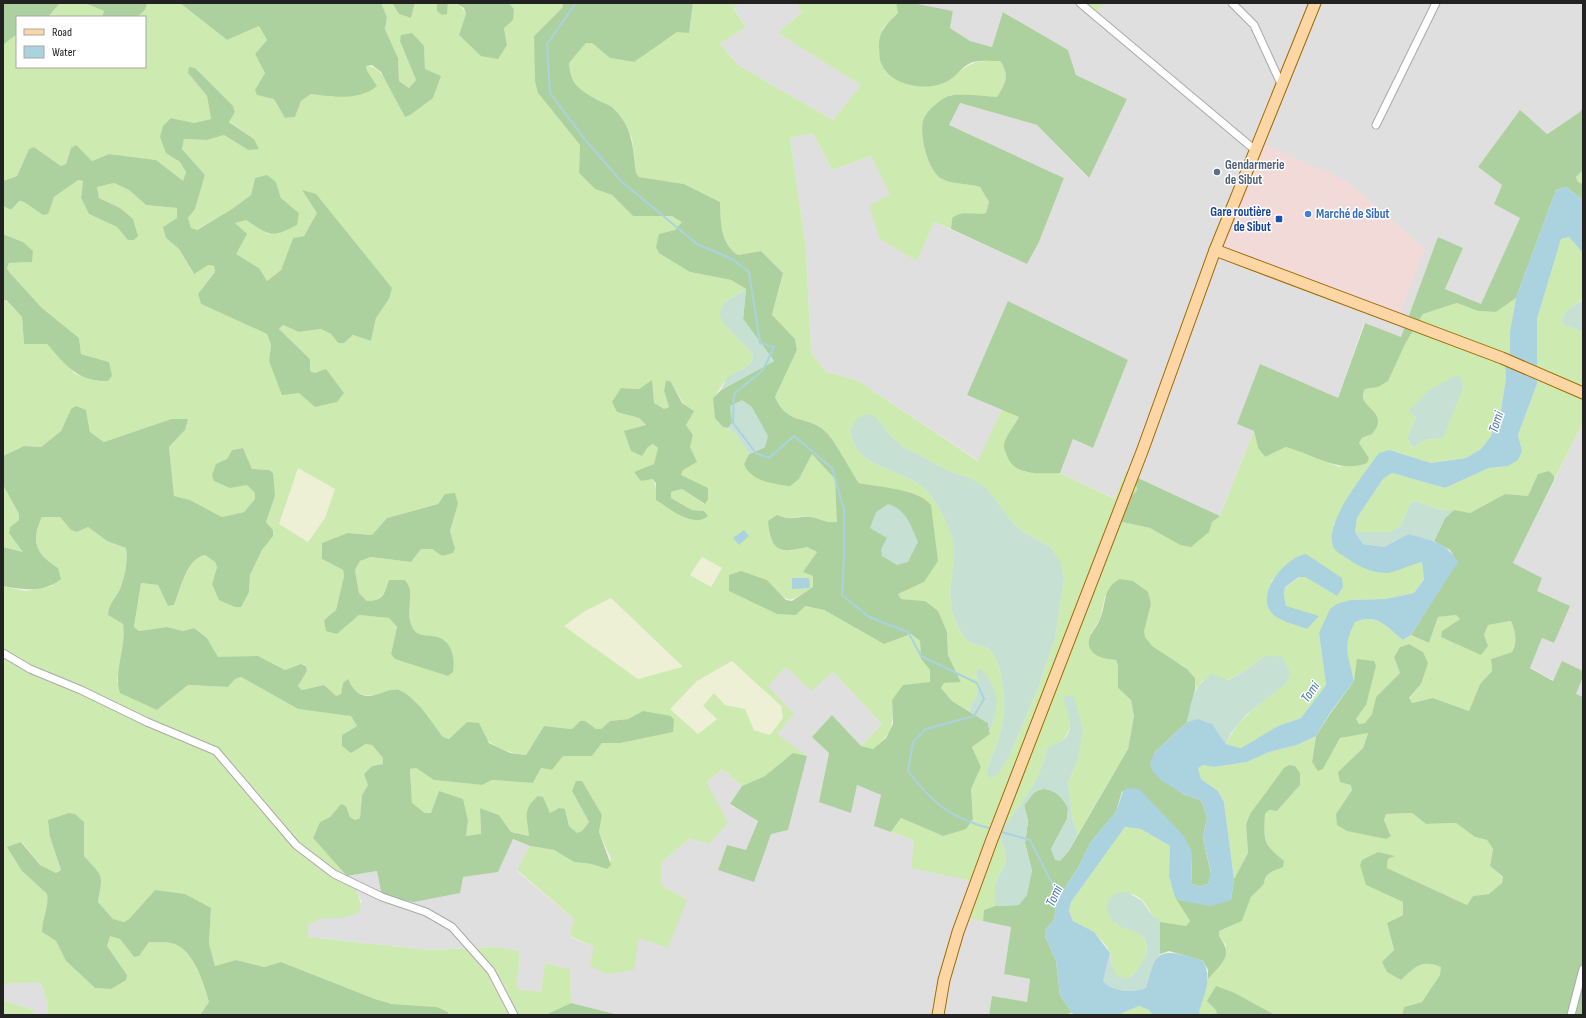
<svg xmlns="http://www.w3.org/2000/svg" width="1586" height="1018" font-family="'Sofia Sans Condensed',sans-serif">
<rect width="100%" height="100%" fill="#f2efe9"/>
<g fill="#e0dfdf">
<polygon points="740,3 796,3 802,12 778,33 862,85 833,120 738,65 720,44 746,27 733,7"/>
<polygon points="913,3 1085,3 1096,11 1104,3 1583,3 1583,107 1580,112 1546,134 1478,167 1502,185 1494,204 1520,218 1481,305 1445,289 1463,248 1401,337 1364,323 1338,398 1237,424 1254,431 1220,516 1125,472 1116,499 1060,473 1073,439 1093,448 1128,360 968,395 1002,409 979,461 857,380 826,372 811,353 806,249 790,138 813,133 832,170 871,156 891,194 917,260 934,222 1027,264 1039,242 1064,178 948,125 960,103 1037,125 1088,178 1127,99 1076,75 1068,50 1004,12 992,47 970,41 950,28 953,11"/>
<polygon points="1583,423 1583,671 1562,662 1554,681 1530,667 1542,638 1554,643 1537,591 1513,563"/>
<polygon points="786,667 833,672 882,724 861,746 832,715 813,737 829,753 819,802 857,785 881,795 875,826 914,840 974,881 1011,927 1004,974 1030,979 1027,1003 992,996 989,1015 619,1015 571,1003 570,969 545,963 541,992 517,989 520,951 496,947 429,950 308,937 308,925 323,918 341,918 362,902 347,876 377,871 463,877 498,872 512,839 530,846 517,871 574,919 570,937 594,947 638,938 687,900 661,885 661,863 690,838 728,824 707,782 722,769 742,786 730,805 758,820 746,851 727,846 718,870 765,850 771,834 777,734 793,714 767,686"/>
<polygon points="1583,677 1583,697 1576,694"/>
<polygon points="21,982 40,982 48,1003 47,1015 32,1015 35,1010 4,1001 3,984"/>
</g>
<polygon fill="#f2dad9" points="1263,144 1347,181 1425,249 1400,315 1218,247"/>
<g fill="#eef0d5">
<polygon points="298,468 335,489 325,518 308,542 279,524"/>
<polygon points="702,557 722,568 711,587 690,575"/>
<polygon points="611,598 682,667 638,679 564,626 585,611"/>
<polygon points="732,661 781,706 783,718 770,735 754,730 745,709 725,705 717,718 698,734 670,709 697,681"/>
</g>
<g fill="#cdebb0" fill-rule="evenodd">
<polygon points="60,3 85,3 104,11 102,17 48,17"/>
<path d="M147,3h33l47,37 32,-14 8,14 -12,14 10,19 -8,22 17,3 11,20 10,-1 6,-16 10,-7 22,3 34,-26 -1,-5c18,-2 31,37 39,51l20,-48 -1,-23 -24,-5 16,39 -7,8 -10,-7 -1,-23 -13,-29 2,-12 -6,-14h11l7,11 12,4 4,-15h22v8l10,2 1,-10c9,0 14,3 18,11l41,31 -3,-17 10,-19 -5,-6h53l1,4 -29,29 4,57 42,52 -1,28 16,16 17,6 21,21h39l11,6 -8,8 15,42 41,8 15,9 -22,14v21l28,29c4,14 -14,17 -24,25 -5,4 -10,15 -15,20l10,29c13,2 19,16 26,27l-5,10 55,15 13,-26 23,26 3,43c-16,1 -16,-4 -28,-5 -14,-3 -16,5 -33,-2l12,36 18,-4 10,5 -13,20 9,4 1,11c-29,18 -24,17 -47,-7l-38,11 95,19 60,34 27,-10 9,7 1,18 9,11v12l-38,18c1,26 2,32 -19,49l-12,-3 21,-22 -49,-52 -22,19 -25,-24 -18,19 26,28 -17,20 30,22 -14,-3 -28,23 -23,10 -20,-17 -15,13 21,41 -19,21 -19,-6 -29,25v22l26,15 -19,48 -29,-10 -5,32 -27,4 -17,-8 4,-19 -24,-11 4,-17 -57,-49 13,-24 24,4 20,12 17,2 16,5 4,-10 -12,-27 3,-17 -30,-24 17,31 -6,9 -6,3 -8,-8 -4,-17 -15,4 -7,-15 -14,38 -18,-4 -12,-17 -19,-7 1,27 -15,1 2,-15 -43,-8 -13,-10 -2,-34 6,-1 18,12 48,5 10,-5 41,3 8,-15 11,2 11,-14h29l10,-13h18l23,-32 -15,8 -18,2 -9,8h-5l-16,-8 -8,8 -28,-3 -18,29c-28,-3 -39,-14 -59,-33l-18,17 -6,-2 -28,-36 -20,-12c-26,9 -29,10 -52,-6l-2,11 -5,3 -12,-12 -22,5 -4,-4 9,-15 -1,-6 -5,-1 -16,6 -27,-14 -40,2 -11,-20 -13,-10 -11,3 -16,-4 -28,4 -5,-3 7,-45 17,2 10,21 6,-1c7,-17 12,-46 31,-50l10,7 2,5 -5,17 37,8 1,-17 12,-25 10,-14 1,-6 -7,-8 9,-26 -6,-26 -17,-1 -9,-21 -11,2 -5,9 3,29 17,-4 8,9v6l-11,13 -22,5 -32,-17 -16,-3 -5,-50 16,-17 -14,-11 -67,23 -14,-10 -4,-22 -15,-1 -10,22 -20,16 -17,-1 -21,10v-156h2l17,17 2,27h23l28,30 22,7 12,-19 -28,-8 -2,-16 -37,-30 -32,-35 -3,-5 2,-5 22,-1 -8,-20 -20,-8v-28l8,4 7,-9 6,1 19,13 11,-18 23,-17 6,1 -2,17 8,16 28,13 11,12 -8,-31 -21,-10 -2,-11 17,-4 15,7 17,15 31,3v10l-11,20 13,11 14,24 15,-8 6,1 1,6 -17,22 3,10 66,30 4,11 -2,17 46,45v-34l-5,-2v-12l-31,-30 4,-4 16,7 22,-3 10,5 7,9h6l9,-8 18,6 5,-23 13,-19 -87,-109 16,23 -14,23 -11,2 -12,32 -14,11 -8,-13 -24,-14 -1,-31 12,-3 22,14 31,-21 -18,-15 -5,-16 -21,-4 -4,17 -19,14 -36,21 -5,-1 -3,-11 7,-10 10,-33 -23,-26 2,-10 23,1 17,-5 24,15 6,-11 -25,-18 6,-9 -47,-39 19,23 4,23 -17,4 -23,-5 -5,35 14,9 6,10 -3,10 -27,-22 -47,-6 -17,7 -21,-13 -5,16 -5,2 -27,-19 -5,2 -12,27 -14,5v-136l14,-11v33h128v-50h-8l8,-7zM666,380l5,2 12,21 10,8 -7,14 7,10 -12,41 27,12 -4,16 -22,-15 -11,3v6l21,12 12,1 -27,2 -20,-13c-1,-23 -2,-20 -23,-28l21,-8 3,-16 -5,-4 -5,3 -7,9 5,-30 -7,-8 -22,-6 4,-24 18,1 13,-8 1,22 11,6 5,-2 -5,-16zM298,468l37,21 -10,29 -17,24 -29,-18zM445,494l13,10 -8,27 5,17 -13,8 -10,-7h-11l-10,13 -40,-5 -11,4 -5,9 4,23 8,8c17,-1 16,-6 22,-21l21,10c-1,10 -3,38 7,44 6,3 16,3 23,4l-49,16 6,-27 -8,-9 -30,-3 -22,19 -13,-14 12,-10 8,-34 -1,-6 -21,-11 26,-26 24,2 15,-17 51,-14zM702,557l20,11 -11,19 -21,-12zM611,598l71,68v1l-44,12 -74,-53 21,-15zM732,661l49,45 2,12 -13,17 -16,-5 -9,-21 -20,-4 -11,-12 -11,13 14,13 -19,15 -28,-25 27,-28z"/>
<path d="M693,3h47l-7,5 13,19 -26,17 18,21 95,55 28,-35 -83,-52 24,-21 -6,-9h100l2,10 -16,16 66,52c21,-17 24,-21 52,-20 10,15 6,21 -3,36l-47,-2 -9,84c13,5 26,4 39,8l9,15 -3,11c-15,4 -17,-4 -34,5l-1,11 -17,-7 -17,39 -37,-22 -11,-33 21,-12 -19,-38 -39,14 -19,-37 -23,5 16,111 5,104 15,19 31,8 121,81 24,-52 17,8 -4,9 9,46 36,1 55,26 10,-27 11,13 1,5 -16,16 1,16 28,6 30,17 40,-29 34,-85 4,17 7,9 21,-10 17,4 36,16 30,-9 -10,-15 3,-5 10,-4 6,-16c-8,-8 -20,-18 -13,-29l13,-2 45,-73 34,-11 21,8 18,1 20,-14 -6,33v20l-5,15 1,12 -5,32 -10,26 -10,13 -15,9 -35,5 -40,-13 -58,75 56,48 22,-9 11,-2 2,16 -10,15 -29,6 -35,1 -31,33 7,52 -25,33 -23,8 -37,22 -15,-4c12,-27 38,-43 61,-61l-21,-28 -23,17 -16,8h-24l-8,10c0,-4 1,-9 -1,-12 -8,-18 -52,-27 -50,-47 1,-9 5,-19 7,-27l-46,-8 -5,23 -9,14 8,24 17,3 2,6v22l13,12 3,16 -6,33 -50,85 -5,-13 -5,-38 9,-21 -6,-41c-2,16 -10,23 -24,26 -7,38 -24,54 -46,83l-1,9 6,13v11l-11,20v23l-11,4 -1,11 -22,-5 13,-35 -63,-13 3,-28 -23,-8 10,-14 42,18 30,-17 -2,-30 10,-22 -9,-20 18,-13 7,-31 -21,-29 4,12 -11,25 -17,-10 -11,-13 3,-5 17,-2 -13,-26 -1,-23 -22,-31 -24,-2 -4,-5 27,-12 -19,-90 -46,-9c-9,-13 -23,-41 -33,-51 -18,-18 -38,-5 -51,-35l22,-47 -2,-11 -23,-23 11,-43 -22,-22 -23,4c-18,-12 -17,-32 -18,-53l-36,-18 -45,-7 -3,-4 -4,-35 -18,-30 -35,-18 -10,-16v-11l17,-20h6l18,15 24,4 43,-31 12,1zM1416,417l27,21 -18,2 -12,8 -6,-10zM877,418l12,16 13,12 49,26 17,5 24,18 22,29 9,8 26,14 15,33 -9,60 -17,49 -29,69 -9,14 -12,-3c4,-12 9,-24 13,-37 5,-21 4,-63 -10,-80 -4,-5 -13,-5 -19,-8 -10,-4 -17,-23 -20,-33 -5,-20 3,-40 2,-61 -1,-18 -14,-43 -26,-57 -19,-21 -56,-21 -72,-44 -3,-4 -4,-12 -6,-17zM1305,554l32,42 -32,-19h-5l-15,10 -1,8 2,11 -15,-25z"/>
<polygon points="1085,3 1104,3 1096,12"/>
<polygon points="1583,170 1583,184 1578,182 1576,177"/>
<polygon points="1569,237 1583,253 1583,299 1571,307 1563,315 1566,325 1583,332 1583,423 1554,480 1554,476 1528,496 1505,494 1470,513 1444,511 1416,501 1410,503 1401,525 1391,532 1355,532 1357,518 1383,479 1392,473 1445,488 1489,468 1508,466 1522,451 1518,435 1537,384 1537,319 1561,239"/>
<polygon points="3,485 19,514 19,520 10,527 23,552 3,547"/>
<path d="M42,517h18l11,13 6,2 11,-5 19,14 19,7c2,13 -1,28 -6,41 -4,9 -12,15 -12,26l15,9 2,11 -8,47 40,28 31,-25 40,2 7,-8 6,-2 57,32 53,6 6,11 -15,9 9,18 15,-9 6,1 11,13v6l-11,2 -4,19 -6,10 -2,23 -5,2 -5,-3 -4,-11 -5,-2 -11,13 -10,5 -7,16c13,14 57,57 46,75l-18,5h-18l-15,7v12l121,13 67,-3 24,4 -3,38 24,3 4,-29 25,6 1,34 -26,12h-96l-1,-3 -11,-5 -45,-3 -17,-5 -94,-37 -17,5 -28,-7 -21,6 -6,-23 2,-35 -56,-18 -26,29 -5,3 -11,-3 -15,-17c5,-29 5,-25 -14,-46v-34l-34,15 11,33 -5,3 -16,-8 -18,-23v29l25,23c2,14 -5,24 -5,38l14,9 10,20 29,27 16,1 16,-14 -20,-29 3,-11 10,4 14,18 5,-1 9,-14c9,1 21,-1 28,2 17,7 28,41 33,58l-9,13h-153l1,-12 -8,-21 -37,2v-398l22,5 27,-5 6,-18c-22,-14 -28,-26 -16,-51z"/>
<path d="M1456,615l4,4 -18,12 42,4 4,-10 23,-4c4,10 7,21 1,31l-21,7 1,12 -12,13 -11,27 -36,-13 -21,5 -3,-4 12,-15 2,-32 -14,-8 -9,3 -6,10 6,16 -24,24 -4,17 -7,9 -6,1 -3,-5 10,-14c-8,-17 -23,-47 -19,-66 1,-6 5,-12 8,-17 23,-9 30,4 48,18l8,-5 18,8 9,-26z"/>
<path d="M1368,732l-5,16 -25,24 14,13v5l-16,24 55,21 -7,-15 2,-6 26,-1 14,11 30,-1 19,14 12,3 6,9 -3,17 13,12 -1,6 -13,10 -16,2 -6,9 -80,-37 1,-9 6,-3 -16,-4 -12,33 37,17v13l-16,8 14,57c15,-13 19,-21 40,-13v8l-19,27 -18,5 -2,8h-127l-40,-22 -19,17 1,5h-16l-3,-3 10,-33 15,-17 3,-17 -7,-9v-5l23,-10 9,-24 13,-13c1,-11 11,-16 19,-23 -21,-18 -19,-20 -18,-47l4,-4 8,1 23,-26v-12l-54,52 2,28 -14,26 -10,-77 -6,-11 -17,-12 -3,-11 5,-3 11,2 33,-5 22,-10 28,-7 19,-9 -4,26 11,7 17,-31z"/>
<path d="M1125,827l16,2 29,17c-1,37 1,43 20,75l-4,5c-8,-1 -21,-1 -28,-5 -7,-5 -9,-14 -15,-20 -12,-12 -25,-9 -36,1l8,22c8,3 20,5 26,11 3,3 6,9 6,13 0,10 -14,33 -25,31 -13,-3 -9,-18 -12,-26 -7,-16 -22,-24 -37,-32l-4,-10 2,-9z"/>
<polygon points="3,998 4,1001 35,1010 32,1015 3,1015"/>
<polygon points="1139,1006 1149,1010 1153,1015 1118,1015"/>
</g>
<g fill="#add19e">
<polygon points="3,3 60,3 48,17 17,17 17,34 3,45"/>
<polygon points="85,3 147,3 145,10 137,17 102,17 104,11"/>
<path d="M180,3h201l6,14 -2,12 13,29 1,23 10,7 7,-8 -16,-39 1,-6 11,-2 12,13 1,23 16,7 -8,22 -23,17 -5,2 -24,-45 -9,-7 -6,1 1,5 10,15c-17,15 -45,11 -66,8l-10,7 -6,16 -10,1 -11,-19 -17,-4 -2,-5 10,-17 -10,-19 12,-14 -8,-14 -32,14z"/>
<polygon points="392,3 415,3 411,18 399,14"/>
<polygon points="437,3 448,3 447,14 442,15 437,11"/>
<polygon points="455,3 509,3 514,9 513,20 504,28 507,45 498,59 481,56 459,35 466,14 464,8"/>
<path d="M562,3h131l-4,30 -12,-1 -43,30 -24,-4 -18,-15h-6l-17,20c1,24 14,29 33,39 4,2 10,4 13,8 18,19 18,38 21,63l3,4 45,7 36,18c1,21 0,41 18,53l23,-4 22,22 -11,42 23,24 2,11 -22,47c13,30 33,17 51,35 10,10 24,38 33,51 19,4 60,6 72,22l7,56 -14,21 -26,12 3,5 24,2 13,10 9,21 1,23 13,27 -17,1 -3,5 11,13 36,22 2,11 -18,13 9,20 -10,22 2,30 -7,10 -23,7 -42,-18 -10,14 -17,-6 7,-31 -24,-10 -6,28 -32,-11 10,-49 -17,-16 20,-22 29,31 12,3 13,-11 7,-14 -1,-24 11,-15 27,-3v-12l-9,-11 -1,-18 -9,-7 -27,10 -60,-34 -19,-4 -9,9 -19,-1 -48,-23v-16l12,-4 26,9 19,20 6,1 21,-14v-11l-10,-4 14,-20 -10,-5c-28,7 -36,4 -39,-26l9,-6c17,7 19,0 33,2 12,1 12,6 27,5l-2,-43 -23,-25 -13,25 -9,7c-16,-2 -40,-5 -46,-22l5,-10 16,-7 -33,-24 -4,5 -5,-1 -8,-9 -2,-20 8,-8 53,-29 -31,-42 3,-30 -15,-9 -41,-8 -31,-19 -3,-6 3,-13 16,-4 7,-8 -10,-6h-39l-21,-21 -17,-6 -16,-16 1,-28 -42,-52 -3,-12 -1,-45 29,-29z"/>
<path d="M896,3h17l40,8 -3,17 20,13 22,6 11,-35 65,38 8,25 51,24 -38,79 -52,-53 -77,-22 -11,22 115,53 -25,64 -12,22 -76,-35 1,-11c11,-9 22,-2 34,-5l3,-11 -9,-15c-12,-4 -26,-2 -38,-8 -14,-7 -24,-47 -18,-61 4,-8 16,-19 25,-22 8,-3 38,0 48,1 9,-15 13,-21 3,-36 -9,0 -18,-1 -27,1 -10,3 -16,14 -25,19 -20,11 -57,6 -67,-18 -2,-4 -1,-10 -2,-15 -1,-17 8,-24 19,-35z"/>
<path d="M189,67l6,1 38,38 2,6 -6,10 25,17 5,10 -11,1 -24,-15 -17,5 -23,-1 -2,10 23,26 -10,34 -7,9 3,10 6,2 35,-21 19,-14 4,-17 12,-3 9,7 5,16 18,15 -2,12c-26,14 -28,10 -51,-5l-11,3 12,11 -11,20 23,14 8,13 14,-11 12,-32 11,-2 13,-23 -15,-23 14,4 76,94 -3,11 -13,19 -5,23 -18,-6 -9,8h-6l-7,-9 -10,-5 -22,3 -16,-7 -4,4 31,30v12l5,2 11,-4 18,24 -7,9 -22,5 -16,-14 -17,2 -13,-34 2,-16 -4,-11 -66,-30 -3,-10 17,-22 -1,-6 -6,-1 -14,9 -15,-25 -13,-11 -3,-11 14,-9v-10l-31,-3 -17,-15 -15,-7 -17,4 2,11 21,10 13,11 5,17 -4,4h-6l-11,-13 -28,-13 -8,-16 2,-17 -5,-1 -24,17 -6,17 -5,1 -19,-13 -5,-1 -8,9 -8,-4v-25l14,-5 12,-27 5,-2 27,19 5,-2 5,-16 5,-3 16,16 17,-7 47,6 27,21 3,-9 -6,-10 -14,-9 -6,-16 3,-11 8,-8 23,5 17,-4 -4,-23 -19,-23z"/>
<path d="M1583,107v63l-7,7 2,5 5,2v16l-17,-13 -10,3 -40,108 -20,14 -18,-1 -21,-8 -34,11 -18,30 -17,37 -10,6 -13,2c-9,16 14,19 13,33 0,4 -3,8 -6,12l-10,4 -3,5 10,15 -2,5c-28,11 -54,-9 -81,-16l-21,10 -7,-9 -4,-17 -17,-7 23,-60 78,34 27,-75 36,14 37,-100 25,11 -18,41 36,15 39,-86 -26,-14 8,-19 -24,-18 42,-57 27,24 33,-22z"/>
<path d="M3,234l20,8 10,9 -1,11 -23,1 -2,5 3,5 32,35 37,30 2,16 28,8 3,14 -4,5c-31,1 -42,-16 -61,-37h-23l-2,-27 -16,-17h-3z"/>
<path d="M1008,301l120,59 -35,88 -20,-9 -13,34c-21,0 -47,4 -54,-20 -2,-4 -3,-8 -1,-12 3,-8 10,-16 14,-24l-52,-22z"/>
<path d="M652,380l2,23 10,6 5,-2 -5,-16 2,-11 5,2 11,21 12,8 -8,14 7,10 -3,12 7,15 -14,8 -2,5 27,13v11l-3,5 -23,-15 -11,3v6l21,12 12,1 4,5c-15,13 -39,-8 -52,-16v-17l-4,-4 -11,2 -7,-9 20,-8 4,-16 -5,-4 -5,3 -6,9 -11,-5 -7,-20 22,-6 -7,-7 -22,-6 -5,-10 9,-14 18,1z"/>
<path d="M76,406l10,4 4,22 14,10 67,-23h17l-3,11 -16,17 5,49 16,4 32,17 22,-5 11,-13v-6l-8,-8 -17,3 -16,-7 -2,-6 4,-11 11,-5 5,-9 11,-2 9,21 17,1 4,3 2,23 -9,26 7,8v6l-11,14 -12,25 -1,17 -8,15h-6l-16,-7 -7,-16 5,-17 -2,-5 -10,-7c-19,4 -24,33 -31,50l-6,1 -10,-21 -17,-2 -7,44 5,4 28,-4 16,4 11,-3 13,10 11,19 40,-1 27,14 16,-6 5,2 1,5 -9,15 4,4 22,-5 12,11 5,-2 2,-11 5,-4c2,4 5,10 9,13 15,12 32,-8 44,-1 18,9 30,31 42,46l6,2 18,-17 12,1 10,20 21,10 16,2 18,-29 28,3 8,-8h5l11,8h5l9,-8 18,-2 15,-8 28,5 3,4 -1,12 -53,11h-18l-10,13h-29l-11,14 -11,-2 -8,15 -41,-3 -10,5 -48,-5 -18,-12 -6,1 2,34 13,10h6l8,-22 24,8 5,22 -2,15 15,-2 -1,-26 19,7 12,17 18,4c-2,-20 -7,-26 9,-40l5,1 7,16 9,-5 6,1 4,17 8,7 5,-2 7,-9 -17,-31 4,-10h6l20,34 -3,17 12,33 -4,4 -16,-5 -17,-2 -20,-12 -24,-4 -17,-7 -15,33 -35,5 -3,16 -46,9 -32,-6 -5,-25 -30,5 -34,-38 7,-16 10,-5 11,-13 5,2 4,11 5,3 5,-2 2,-23 6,-10 -4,-11 8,-8 11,-2v-6l-11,-13 -6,-1 -15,9 -9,-7v-11l15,-9 -6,-10 -53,-7 -57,-32 -6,2 -7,8 -40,-2 -31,25 -37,-17c-7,-23 7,-46 3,-69l-15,-9c0,-11 8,-17 12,-26 5,-13 8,-28 6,-41l-19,-7 -19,-14 -11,5 -6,-2 -11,-13h-18c-12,25 -6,37 16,51l3,11c-17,14 -38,11 -58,7v-39l20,5 -14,-19 1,-6 9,-7v-6l-16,-29v-29l21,-10 17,1 20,-16 10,-22z"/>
<path d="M1549,471l5,5v4l-41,83 29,15 -5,13 33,15 -16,37 -12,-5 -12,30 23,13 9,-20 21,10v6l-7,17 7,3v318h-181l2,-8 18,-5 18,-27 1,-8c-21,-8 -25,0 -40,13l-14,-8 -5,-10 12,-12 -7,-27 16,-8v-13l-37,-17 -6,-20 2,-5 16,-8 17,4 -7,3 -1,9 80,37 6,-9 16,-2 13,-11 1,-6 -13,-11 3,-17 -6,-9 -12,-3 -19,-14 -30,1 -14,-11 -26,1 -2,6 7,16 -5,3 -39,-8 -10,-6 -1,-11 16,-24 -1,-5 -11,-3 -2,-10 25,-24 5,-15 -28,5 -17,31 -5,2 -6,-9 4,-26 14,-22 24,-33 3,-22 17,2 2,5 -10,39 -10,14 3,5 6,-1 7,-9 4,-17 24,-24 -6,-16 6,-10 9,-3 14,8 5,11 -7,21 -12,14 3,5 21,-5 36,13 11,-27 12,-13 -1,-12 21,-7c6,-10 3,-21 -1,-31l-23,4 -4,10 4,11 -7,9 -40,-18 1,-6 18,-12 -4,-4 -18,2 -9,26 -18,-8 46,-73 -7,-12 -16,-9 11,-23 9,-8 16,3 35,-19 23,2 10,-22z"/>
<polygon points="1125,472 1220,516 1212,522 1209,532 1191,547 1180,545 1150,528 1122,522 1119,518 1121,506 1137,490 1136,485"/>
<path d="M455,493l3,11 -8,27 5,17 -2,5 -11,3 -10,-7h-11l-10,13 -40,-5 -11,4 -5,9 4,23 8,8c18,-1 16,-6 22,-21h16c2,3 5,7 5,11 1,13 -4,27 4,39 5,8 18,4 26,8 13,6 15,22 13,34l-5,4 -53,-17 -4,-5 6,-27 -8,-9 -30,-3 -22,19 -11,-3 -2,-11 12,-10 8,-34 -1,-6 -21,-11v-16l26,-10 24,2 15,-17 51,-14 7,-10z"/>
<path d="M1120,579l13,2 15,11 3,12 -7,27 1,6 7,9 35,23 8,9v12l-8,32 -33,31 29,41 17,6 3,5 4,12 -4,21 8,36 -3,10 -8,3 -8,-3 -1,-34 -69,-59 -6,21 -26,31 -12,25 -21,32 -3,20 -9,10v6l11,25 4,34 12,18 -11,2h-72l3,-19 35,6 3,-23 -26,-5 7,-47 -28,-6 1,-11 11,-4 24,-1 13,-34 -7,-28 3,-22 -4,-16c4,-4 7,-10 11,-13 13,-9 28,4 33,16l-1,11 -16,30 17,3 60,-103 6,-33 -3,-16 -13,-12v-22l-2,-6c-9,-1 -20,-2 -25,-10 -8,-11 6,-22 9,-31 7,-16 2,-31 20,-40z"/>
<polygon points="793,753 807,756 788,830 771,834 754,882 718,870 727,845 746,850 758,821 730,804 742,786 765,776"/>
<path d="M1289,765l6,1 5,7v12l-23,26 -8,-1 -4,4c-1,27 -3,29 19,47l-1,6c-10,4 -18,5 -19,17l-13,13 -9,24 -23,10v5c15,20 3,27 -11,43v-9l-5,-9 -6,-2 -28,-8 -9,3v-32l26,4 4,-5 -15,-24 7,4 49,-1 3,-21 14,-26 -2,-28 4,-11 34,-46z"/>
<path d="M69,813l6,1 9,8v34c20,22 19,17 14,46l15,17 11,3 5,-3 26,-29 30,4 26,14 -2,35 6,23 21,-6 28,7 17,-5 94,37 17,5 45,3 11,5 1,3h-78l-1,-1 -8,1h-162l9,-13c-5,-18 -15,-49 -32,-57 -7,-4 -20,-2 -28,-3l-10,14 -5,1 -14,-18 -10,-3 -3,10 20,29 -1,5 -15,9 -16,-1 -29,-27 -10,-20 -14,-9c0,-14 7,-24 5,-38l-25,-23 -15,-24 14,-5 19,23 16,8 5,-3 -11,-33 -2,-17z"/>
<polygon points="1216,986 1235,993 1275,1015 1217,1015 1216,1010 1207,1001"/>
<polygon points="571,1003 619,1015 545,1015"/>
</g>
<g fill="#c6e0d4">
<path d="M746,289l-3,30 31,42 -53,29c2,-4 4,-9 6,-12 10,-8 29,-10 25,-25l-28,-29 -5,-10 5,-11z"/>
<path d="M1583,300v32l-18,-7 -3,-4c1,-11 12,-16 21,-21z"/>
<polygon points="1457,375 1462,379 1463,388 1443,438 1425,440 1413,448 1407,438 1416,417 1410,412 1410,409 1429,390"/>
<polygon points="742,400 752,407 768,436 765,447 749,454 736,434 728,428 732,423 730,406"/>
<path d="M865,414l6,1 6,3 12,16 13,12 49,26 17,5 16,9 8,9 22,29 9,8 26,14 11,15 4,18 -9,60 -17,49 -29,69 -9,14 -9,8 -4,-5 1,-6c4,-12 9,-24 13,-37 5,-21 4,-63 -10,-80 -4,-5 -13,-5 -19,-8 -10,-4 -17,-23 -20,-33 -5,-20 3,-41 2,-61 -2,-18 -14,-43 -26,-57 -19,-21 -56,-21 -72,-44 -3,-4 -4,-12 -6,-17l5,-10z"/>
<polygon points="1416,501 1444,511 1454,510 1445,518 1434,541 1408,534 1384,547 1363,544 1355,532 1391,532 1401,525 1410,503"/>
<path d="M888,504c19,6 22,20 30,38l-10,20 -11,3 -15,-9 -1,-7 6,-11 -17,-10 6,-16z"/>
<path d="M1266,655l16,2 8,15 -3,11 -41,32 -15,18 -5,11c-12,-17 -16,-28 -39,-22 5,-22 5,-35 25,-48l16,6 15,-8z"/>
<path d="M978,668c10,5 19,24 19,35 -1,10 -5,21 -7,31l-2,-11 -19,-12 11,-25 -4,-12z"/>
<path d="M1068,695l6,2 9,33 -6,32 -9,21 5,38 5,13 -10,18 -8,9 -5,-1 -4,-11 16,-30 1,-11c-5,-12 -20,-25 -33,-16 -4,3 -7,9 -11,13l4,16 -3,22 7,28 -5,24 -8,10 -24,1v-23l11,-20v-11l-6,-13 1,-9c21,-28 39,-46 46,-83 30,-8 25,-24 16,-48z"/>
<path d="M1127,892l15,9 10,14 8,7v32l-5,7 -9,27c-15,5 -31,4 -43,-7l7,-28c2,28 18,36 32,9 2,-5 6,-9 5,-14 -2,-28 -40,-8 -40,-46l8,-8z"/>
</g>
<g fill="#aad3df">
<path d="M1566,187l17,13v53l-14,-16 -8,2 -24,80v65l-19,51 4,16 -4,9 -10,6 -19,2 -44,20 -53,-15 -9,6 -26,39 -2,14 8,12 21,3 24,-13c22,6 37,7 50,28l-47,73 -8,5c-18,-14 -25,-27 -48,-18 -13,26 -7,32 -1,59l-24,32 -14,23 -19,9 -28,7 -22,10 -33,5 -11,-2 -5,3 3,11 17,12 6,11 10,77 -3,21 -20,6 -29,-5 -7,-4 -6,-21 1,-30 -29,-17 -16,-2 -54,75 -2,9 4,10 21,11 16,21 -7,28c11,11 28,12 43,7 8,-23 6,-41 36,-33 7,1 14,3 21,6 10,18 1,33 -4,51l2,3h-48l-4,-5 -10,-4 -21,9h-43l-3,-2 -12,-18 -4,-34 -11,-25v-6l9,-10 3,-20 21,-32 12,-25 26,-31 7,-21 4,-3 12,1 45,47 7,14 1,34 8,3 8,-3 3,-11 -8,-35 4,-21 -4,-12 -3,-5 -17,-6 -21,-13 -10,-10 -2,-8 4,-10 33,-31 11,-3 14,5 14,20 15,4 37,-22 23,-8 25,-33 -7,-52 11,-24 7,-5 13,-4 35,-1 29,-6 10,-14 -2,-17c-10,2 -28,11 -35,11 -14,0 -28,-6 -39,-14 -4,-3 -10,-6 -13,-9 -16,-23 31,-78 44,-97l11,-3 41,13 35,-5 15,-9 10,-13 10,-26 5,-32 -1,-12 5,-15v-20l6,-33 40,-108z"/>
<polygon points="744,530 749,536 739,545 733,538"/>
<path d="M1306,554l36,24 1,9 -6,9 -32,-19h-6l-14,10 -1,8 2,11 33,10 -12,13c-10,-4 -24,-7 -32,-13 -24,-18 10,-59 31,-62z"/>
<polygon points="792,578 809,578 810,588 792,589"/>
</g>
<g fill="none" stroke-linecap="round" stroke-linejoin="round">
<g stroke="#aad3df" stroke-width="2">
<path d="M576,3l-29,41 3,49 37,49 34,39 76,63 35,15 17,13 11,71 14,4 -11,23 -29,24 -1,29 23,30 13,5 25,-22 38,32 12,42v48l-2,37 27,22 39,15 13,24 56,27 7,16 -10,17 -48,13 -13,13 -5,29c26,34 43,47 84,58"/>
<polyline points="998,831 1030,840 1059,897"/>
</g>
<g stroke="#a9a9a9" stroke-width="9">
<g id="minor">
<polyline points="1080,3 1255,150"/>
<polyline points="1232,3 1254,25 1282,86"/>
<polyline points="1376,125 1436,3"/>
<polyline points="3,653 30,669 81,690 147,722 216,751 296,845 334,874 382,897 426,912 452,927 491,971 514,1015"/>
<polyline points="1571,1015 1583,969"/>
</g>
</g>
<g stroke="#a06b00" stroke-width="13">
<g id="primary">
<polyline points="1215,250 1502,358 1583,393"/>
<polyline points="938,1015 944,980 958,932 991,842 1143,449 1215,250 1315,3"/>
</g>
</g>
<use href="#minor" stroke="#fff" stroke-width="7"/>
<use href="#primary" stroke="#fcd6a4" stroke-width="11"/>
</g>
<circle fill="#5c6f8a" stroke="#fff" stroke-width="1.5" cx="1217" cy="172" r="4"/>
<circle fill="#3f7fe0" stroke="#fff" stroke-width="1.5" cx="1308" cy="214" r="4"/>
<rect fill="#1a4fb4" stroke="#fff" stroke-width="1.5" x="1275" y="215" width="8" height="8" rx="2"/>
<g text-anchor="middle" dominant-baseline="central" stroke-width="3" stroke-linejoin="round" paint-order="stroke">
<g font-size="13" font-weight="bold" fill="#4e5e75" stroke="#fff" text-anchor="start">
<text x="1225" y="165">Gendarmerie<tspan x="1225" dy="15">de Sibut</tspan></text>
</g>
<g font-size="13" font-weight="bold" fill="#164399" stroke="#fff" text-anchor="end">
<text x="1271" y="212">Gare routière<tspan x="1271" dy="15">de Sibut</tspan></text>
</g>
<g font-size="13" font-weight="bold" fill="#366cbe" stroke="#fff" text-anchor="start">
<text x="1316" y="214">Marché de Sibut</text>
</g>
<g font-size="14" font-style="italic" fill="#4a7aab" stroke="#fff">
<text transform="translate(1496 422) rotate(-72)">Tomi</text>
<text transform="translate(1310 692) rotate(-55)">Tomi</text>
<text transform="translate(1054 896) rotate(-65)">Tomi</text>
</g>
</g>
<rect width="1586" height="1018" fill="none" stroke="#222222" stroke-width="8"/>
<rect x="16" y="16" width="130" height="52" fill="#ffffff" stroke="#a7a7a7"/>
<rect x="24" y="29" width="20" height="6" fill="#fcd6a4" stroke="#a7a7a7"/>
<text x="52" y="36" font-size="12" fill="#222222">Road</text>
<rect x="24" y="46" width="20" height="12" fill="#aad3df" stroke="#a7a7a7"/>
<text x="52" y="56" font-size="12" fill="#222222">Water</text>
</svg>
